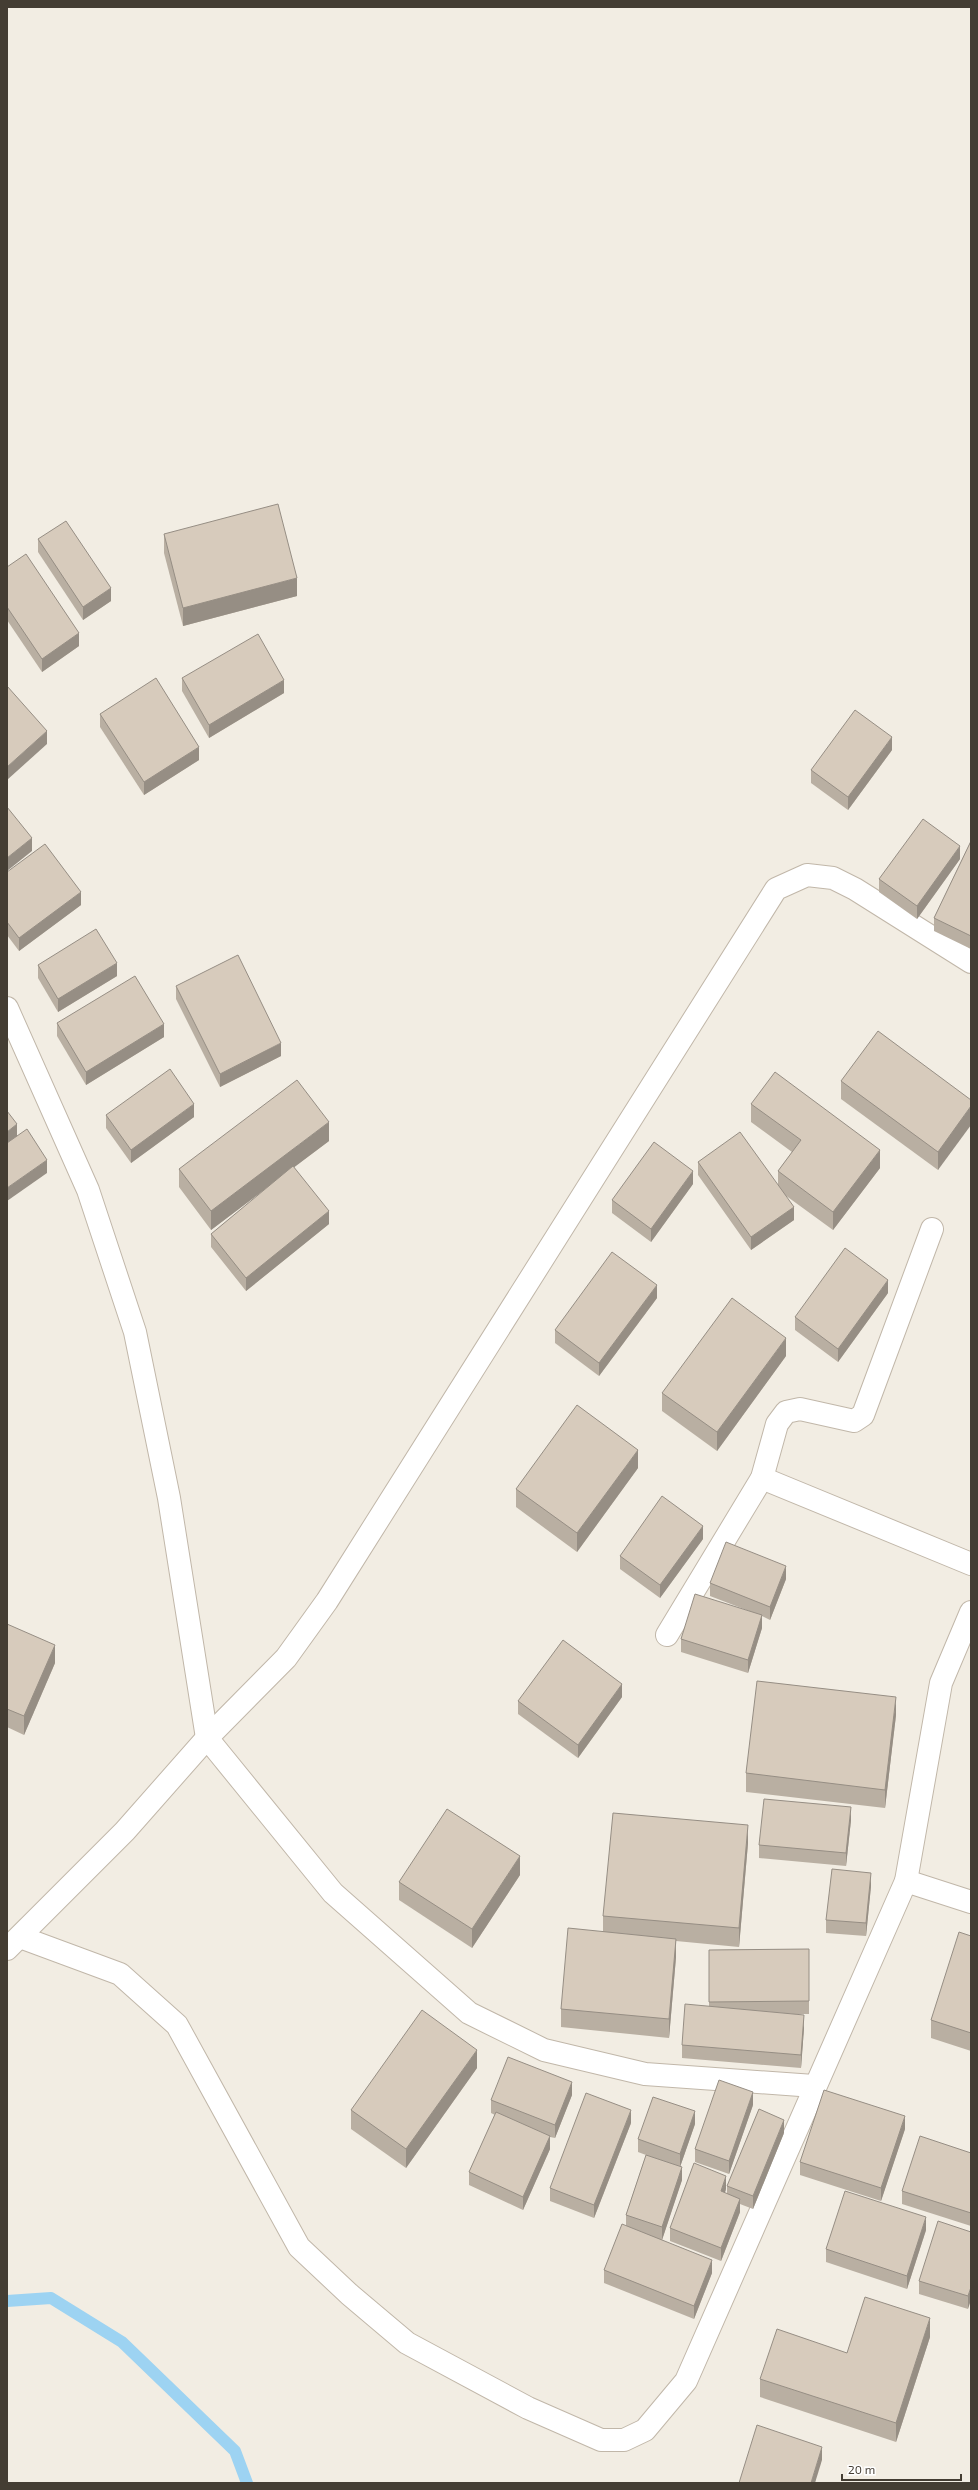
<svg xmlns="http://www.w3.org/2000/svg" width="978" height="2490" font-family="'Exo 2',sans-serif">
<rect width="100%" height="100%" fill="#f2ede3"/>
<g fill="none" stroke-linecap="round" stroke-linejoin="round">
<polyline stroke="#9dd3f2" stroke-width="12" points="7,2301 51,2298 122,2342 235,2451 247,2483"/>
<g stroke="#c1b7a9" stroke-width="24">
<g id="minor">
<polyline points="7,1008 88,1190 135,1332 169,1498 207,1738 333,1893 469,2013 544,2050 645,2074 814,2086"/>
<polyline points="762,1478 971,1564"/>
<polyline points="667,1635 762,1478 777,1424 786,1412 800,1409 854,1421 863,1415 932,1229"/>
<polyline points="906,1881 971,1902"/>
<polyline points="20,1937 120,1974 177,2025 299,2247 349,2294 407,2343 528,2408 601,2440 624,2440 645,2430 686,2381 906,1881 941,1683 971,1612"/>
<polyline points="7,1949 125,1831 207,1738 286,1658 327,1601 776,889 807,875 833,878 855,889 971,962"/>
</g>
</g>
<use href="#minor" stroke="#fff" stroke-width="22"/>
</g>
<g fill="#b9afa2">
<polygon points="164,534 297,596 183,626 164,553"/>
<polygon points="38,539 111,601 83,620 38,552"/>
<polygon points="7,567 79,646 42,672 7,620"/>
<polygon points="182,678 284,693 209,738 182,691"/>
<polygon points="100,714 199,760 144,795 100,727"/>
<polygon points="892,750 848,810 811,783 811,770"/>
<polygon points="971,841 971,949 934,931 934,918"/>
<polygon points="960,859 917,919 879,892 879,879"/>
<polygon points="7,872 81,905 19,951 7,935"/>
<polygon points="38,965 117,976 58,1012 38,978"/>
<polygon points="176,986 281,1056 220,1087 176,999"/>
<polygon points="57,1023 164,1037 86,1085 57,1036"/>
<polygon points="841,1081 971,1100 938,1170 841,1099"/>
<polygon points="751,1104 880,1168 833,1230 785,1195 794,1220 751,1250 698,1175 698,1162 778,1185 778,1171 792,1152 751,1122"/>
<polygon points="106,1115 194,1117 131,1163 106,1128"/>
<polygon points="329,1141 294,1167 329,1224 246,1291 211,1247 211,1234 276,1181 211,1230 179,1187 179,1169"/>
<polygon points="693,1184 651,1242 612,1213 612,1200"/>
<polygon points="888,1293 838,1362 795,1330 795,1317"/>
<polygon points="657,1298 599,1376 555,1343 555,1330"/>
<polygon points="786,1356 717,1451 662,1411 662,1393"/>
<polygon points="638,1468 577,1552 516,1507 516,1489"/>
<polygon points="703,1539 660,1598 620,1569 620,1556"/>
<polygon points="786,1579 770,1620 762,1616 762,1628 748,1673 681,1652 681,1639 749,1611 710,1596 710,1583"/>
<polygon points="7,1624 55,1663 24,1735 7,1727"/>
<polygon points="622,1697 578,1758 518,1714 518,1701"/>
<polygon points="896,1715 885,1808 746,1792 746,1773"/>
<polygon points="851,1820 846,1866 759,1858 759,1845"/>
<polygon points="748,1843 739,1947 676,1941 676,1957 669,2038 561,2027 561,2009 603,1932 603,1916"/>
<polygon points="520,1875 472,1948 399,1900 399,1882"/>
<polygon points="871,1886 866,1936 826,1933 826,1920"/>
<polygon points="971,1936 971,2051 931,2038 931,2020"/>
<polygon points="809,1949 809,2014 796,2014 804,2028 801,2068 682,2058 682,2045 709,2006 709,1950"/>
<polygon points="477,2068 406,2168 351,2129 351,2110"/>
<polygon points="572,2095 555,2138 550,2137 550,2149 523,2210 469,2185 469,2172 495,2115 491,2113 491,2100"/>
<polygon points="753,2105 729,2174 695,2162 695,2149"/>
<polygon points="631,2123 594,2218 550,2201 550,2188"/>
<polygon points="695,2124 680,2167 682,2180 662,2240 712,2273 694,2319 604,2283 604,2270 626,2226 626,2215 646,2155 638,2152 638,2139"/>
<polygon points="905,2129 881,2201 800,2175 800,2162"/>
<polygon points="784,2133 753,2209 740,2204 740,2212 721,2261 670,2241 670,2228 726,2189 725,2193 727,2193 727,2186"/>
<polygon points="971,2153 971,2226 902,2204 902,2191"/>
<polygon points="926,2230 907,2289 826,2262 826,2249"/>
<polygon points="971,2232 968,2309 919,2294 919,2281"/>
<polygon points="930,2337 896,2442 760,2397 760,2379 847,2353"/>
</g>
<g fill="#968e84">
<polygon points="297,578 297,596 183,626 183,608"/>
<polygon points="111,588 111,601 83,620 83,607"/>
<polygon points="79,633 79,646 42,672 42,659"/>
<polygon points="284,680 284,693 209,738 209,725"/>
<polygon points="47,731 47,744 7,780 7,767"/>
<polygon points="892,737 892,750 848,810 848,797"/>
<polygon points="199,747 199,760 144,795 144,782"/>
<polygon points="32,838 32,851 7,871 7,858"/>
<polygon points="960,846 960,859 917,919 917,906"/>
<polygon points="81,892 81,905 19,951 19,938"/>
<polygon points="117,963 117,976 58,1012 58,999"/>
<polygon points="164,1024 164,1037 86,1085 86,1072"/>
<polygon points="281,1043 281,1056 220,1087 220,1074"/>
<polygon points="194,1104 194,1117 131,1163 131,1150"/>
<polygon points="971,1106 971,1125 938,1170 938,1152"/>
<polygon points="329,1122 329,1141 211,1230 211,1211"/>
<polygon points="17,1124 17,1137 7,1145 7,1132"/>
<polygon points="880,1150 880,1168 833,1230 833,1212"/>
<polygon points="47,1160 47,1173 7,1201 7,1188"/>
<polygon points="693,1171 693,1184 651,1242 651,1229"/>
<polygon points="794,1207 794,1220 751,1250 751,1237"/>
<polygon points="329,1211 329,1224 246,1291 246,1278"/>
<polygon points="888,1280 888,1293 838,1362 838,1349"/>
<polygon points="657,1285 657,1298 599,1376 599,1363"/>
<polygon points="786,1338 786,1356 717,1451 717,1432"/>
<polygon points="638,1450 638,1468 577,1552 577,1533"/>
<polygon points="703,1526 703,1539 660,1598 660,1585"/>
<polygon points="786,1566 786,1579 770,1620 770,1607"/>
<polygon points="762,1615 762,1628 748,1673 748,1660"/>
<polygon points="55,1645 55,1663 24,1735 24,1716"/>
<polygon points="622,1684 622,1697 578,1758 578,1745"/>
<polygon points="896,1697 896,1715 885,1808 885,1790"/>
<polygon points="851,1807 851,1820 846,1866 846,1853"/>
<polygon points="748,1825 748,1843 739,1947 739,1928"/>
<polygon points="520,1856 520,1875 472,1948 472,1929"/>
<polygon points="871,1873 871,1886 866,1936 866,1923"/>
<polygon points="676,1939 676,1957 669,2038 669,2019"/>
<polygon points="804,2015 804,2028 801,2068 801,2055"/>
<polygon points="477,2050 477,2068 406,2168 406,2149"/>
<polygon points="572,2082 572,2095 555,2138 555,2125"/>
<polygon points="753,2092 753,2105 729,2174 729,2161"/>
<polygon points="631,2110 631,2123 594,2218 594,2205"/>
<polygon points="695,2111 695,2124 680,2167 680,2154"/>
<polygon points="905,2116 905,2129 881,2201 881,2188"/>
<polygon points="784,2120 784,2133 753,2209 753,2196"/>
<polygon points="550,2136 550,2149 523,2210 523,2197"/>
<polygon points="682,2167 682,2180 662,2240 662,2227"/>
<polygon points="726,2176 726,2189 721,2204 721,2191"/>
<polygon points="740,2199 740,2212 721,2261 721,2248"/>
<polygon points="926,2217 926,2230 907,2289 907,2276"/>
<polygon points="712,2260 712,2273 694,2319 694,2306"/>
<polygon points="971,2287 971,2300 968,2309 968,2296"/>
<polygon points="930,2318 930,2337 896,2442 896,2423"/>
<polygon points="822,2447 822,2460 815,2483 811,2483"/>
</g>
<g fill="#d7cbbc" stroke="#968e84">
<polygon points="278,504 297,578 183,608 164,534"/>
<polygon points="66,521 111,588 83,607 38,539"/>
<polygon points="26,554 79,633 42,659 7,607 7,567"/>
<polygon points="258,634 284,680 209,725 182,678"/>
<polygon points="156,678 199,747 144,782 100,714"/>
<polygon points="7,686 47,731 7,767"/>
<polygon points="855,710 892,737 848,797 811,770"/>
<polygon points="7,807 32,838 7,858"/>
<polygon points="923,819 960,846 917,906 879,879"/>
<polygon points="971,841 971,936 934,918"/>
<polygon points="45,844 81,892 19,938 7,922 7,872"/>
<polygon points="96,929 117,963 58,999 38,965"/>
<polygon points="238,955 281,1043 220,1074 176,986"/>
<polygon points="135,976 164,1024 86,1072 57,1023"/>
<polygon points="878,1031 971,1100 971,1106 938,1152 841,1081"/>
<polygon points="170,1069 194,1104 131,1150 106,1115"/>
<polygon points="775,1072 880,1150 833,1212 778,1171 801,1140 751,1104"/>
<polygon points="297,1080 329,1122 211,1211 179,1169"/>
<polygon points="7,1111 17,1124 7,1132"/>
<polygon points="27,1129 47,1160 7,1188 7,1143"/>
<polygon points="740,1132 794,1207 751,1237 698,1162"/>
<polygon points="654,1142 693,1171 651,1229 612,1200"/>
<polygon points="293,1166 329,1211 246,1278 211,1234"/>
<polygon points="845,1248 888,1280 838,1349 795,1317"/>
<polygon points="612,1252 657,1285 599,1363 555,1330"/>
<polygon points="732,1298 786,1338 717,1432 662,1393"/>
<polygon points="577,1405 638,1450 577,1533 516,1489"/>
<polygon points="662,1496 703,1526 660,1585 620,1556"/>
<polygon points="726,1542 786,1566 770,1607 710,1583"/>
<polygon points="695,1594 762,1615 748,1660 681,1639"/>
<polygon points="7,1624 55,1645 24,1716 7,1709"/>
<polygon points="563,1640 622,1684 578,1745 518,1701"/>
<polygon points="757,1681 896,1697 885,1790 746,1773"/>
<polygon points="764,1799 851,1807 846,1853 759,1845"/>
<polygon points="447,1809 520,1856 472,1929 399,1882"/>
<polygon points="613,1813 748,1825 739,1928 603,1916"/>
<polygon points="832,1869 871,1873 866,1923 826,1920"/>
<polygon points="568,1928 676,1939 669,2019 561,2009"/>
<polygon points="959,1932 971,1936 971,2033 931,2020"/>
<polygon points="809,1949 809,2001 709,2002 709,1950"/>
<polygon points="685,2004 804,2015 801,2055 682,2045"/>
<polygon points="422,2010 477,2050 406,2149 351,2110"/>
<polygon points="508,2057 572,2082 555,2125 491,2100"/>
<polygon points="719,2080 753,2092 729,2161 695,2149"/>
<polygon points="824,2090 905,2116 881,2188 800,2162"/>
<polygon points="586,2093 631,2110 594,2205 550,2188"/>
<polygon points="653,2097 695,2111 680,2154 638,2139"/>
<polygon points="759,2109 784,2120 753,2196 727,2186"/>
<polygon points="496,2112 550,2136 523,2197 469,2172"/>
<polygon points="920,2136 971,2153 971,2213 902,2191"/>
<polygon points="646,2155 682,2167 662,2227 626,2215"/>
<polygon points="694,2163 726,2176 721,2191 740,2199 721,2248 670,2228"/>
<polygon points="845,2191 926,2217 907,2276 826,2249"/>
<polygon points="938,2221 971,2232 971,2287 968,2296 919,2281"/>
<polygon points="622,2224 712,2260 694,2306 604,2270"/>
<polygon points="865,2297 930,2318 896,2423 760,2379 777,2329 847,2353"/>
<polygon points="757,2425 822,2447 811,2483 739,2483"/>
</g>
<rect width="978" height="2490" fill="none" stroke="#443d33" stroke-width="16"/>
<path d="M842 2474v6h119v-6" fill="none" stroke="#443d33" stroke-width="2"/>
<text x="848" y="2474" font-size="12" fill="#443d33" stroke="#ffffff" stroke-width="3" paint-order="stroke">20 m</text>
</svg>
